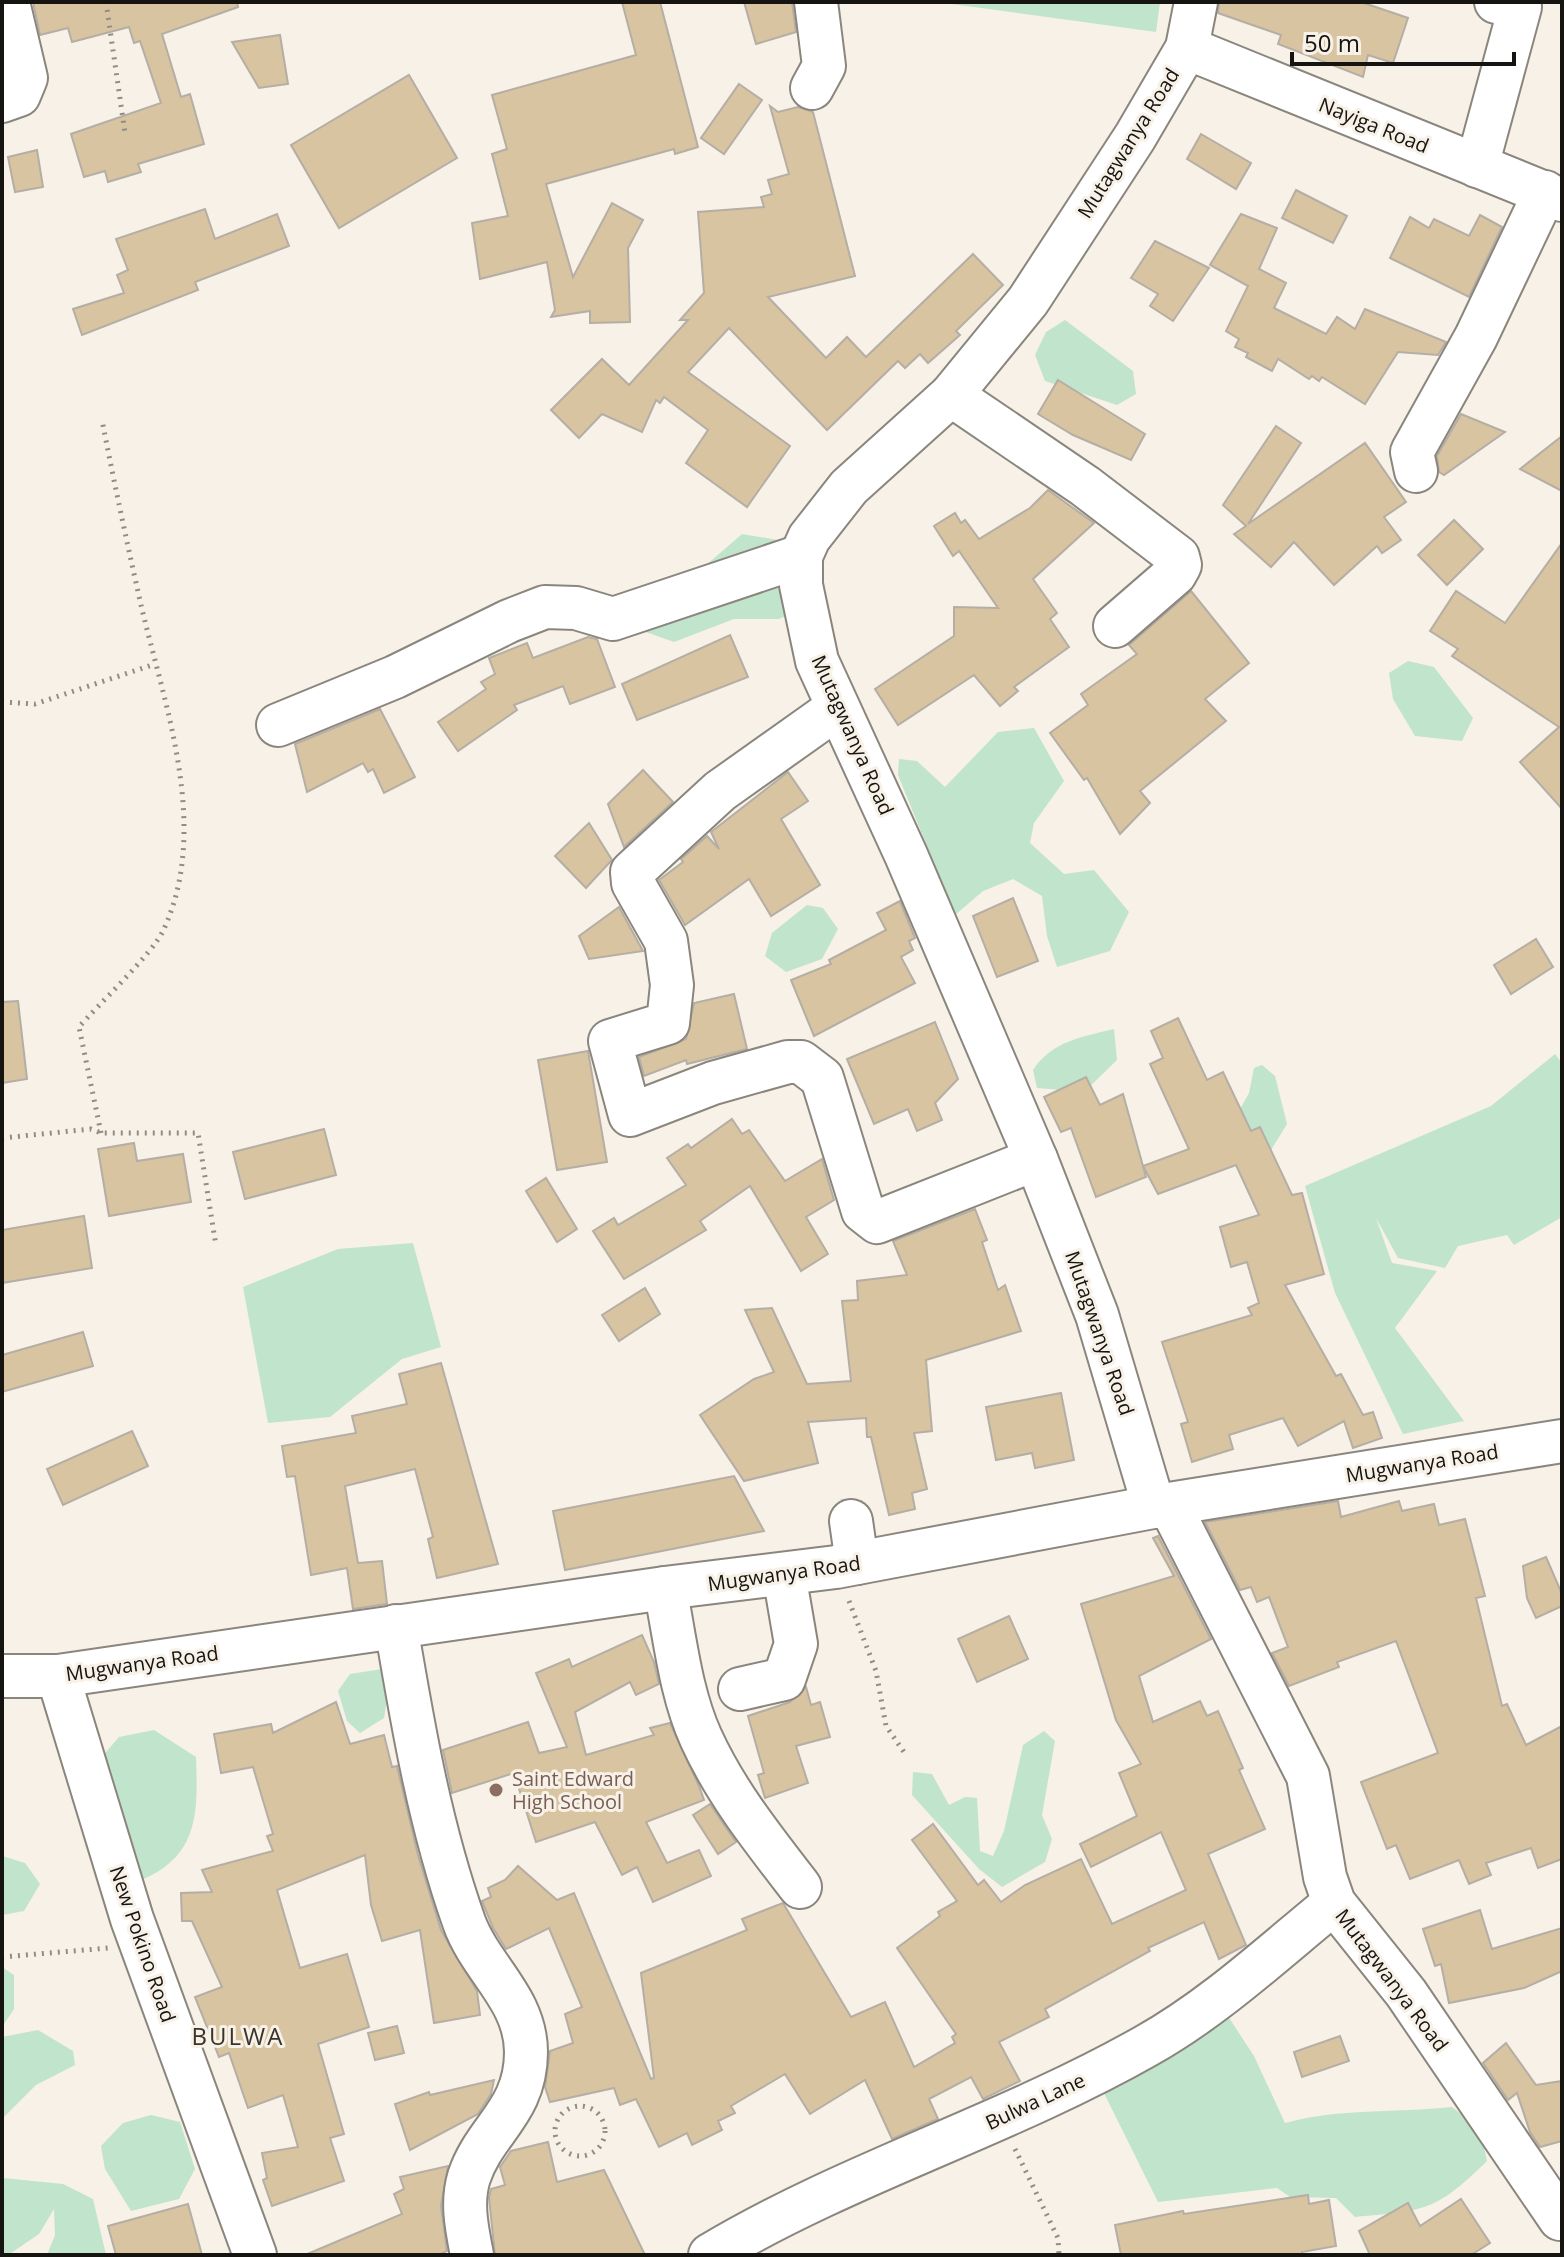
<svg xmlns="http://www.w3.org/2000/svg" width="1564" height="2257" font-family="'Open Sans',sans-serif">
<rect width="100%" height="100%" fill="#f7f1e7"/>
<g fill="#c1e4cc">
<polygon points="937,2 1160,2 1156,32"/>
<polygon points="1065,320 1133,371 1136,394 1117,405 1045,381 1035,355 1046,332"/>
<polygon points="742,534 778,540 793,587 790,614 779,619 734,619 674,642 643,631 697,573"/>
<polygon points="1408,661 1434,667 1473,718 1462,741 1415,736 1393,699 1389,673"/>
<polygon points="1034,728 1064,781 1034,823 1030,843 1064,874 1094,870 1129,912 1110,951 1057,967 1047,936 1042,896 1013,879 983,891 955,915 898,775 899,759 917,761 945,787 998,732"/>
<polygon points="807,905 823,908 838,929 822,959 786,972 765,956 772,933"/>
<path d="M1114,1029l3,31 -33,32 -47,-4 -4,-18c19,-29 49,-33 81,-41z"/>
<polygon points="1555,1054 1562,1063 1562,1217 1514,1245 1507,1235 1458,1246 1445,1268 1398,1258 1376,1218 1392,1263 1437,1271 1395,1328 1464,1421 1403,1434 1335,1293 1305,1186 1491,1106"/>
<polygon points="1262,1065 1275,1076 1287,1124 1271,1150 1251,1131 1240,1109 1249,1093 1254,1068"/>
<polygon points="413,1243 441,1347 402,1359 330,1417 268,1423 243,1287 338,1249"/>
<polygon points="382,1669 388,1692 384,1718 360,1733 347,1721 338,1691 350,1674"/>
<path d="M154,1730l42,27c2,55 3,99 -55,123l-41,-121 19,-22z"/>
<polygon points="1044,1731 1055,1741 1042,1815 1052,1839 1045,1862 1002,1887 979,1869 912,1795 913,1772 932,1774 949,1805 965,1797 977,1798 980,1851 993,1856 1004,1831 1023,1745"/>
<polygon points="2,1856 25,1863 40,1884 24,1911 2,1915"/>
<polygon points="2,1967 14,1975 14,2009 2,2027"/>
<path d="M1220,2004l34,52 31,67c54,-15 111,-10 167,-16l28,22 7,32c-52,51 -61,49 -132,56l-19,-19 -46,-1 -13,-9 -119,14 -59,-119z"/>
<polygon points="38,2030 73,2051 75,2065 36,2085 2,2119 2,2037"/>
<polygon points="151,2115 180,2122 195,2169 179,2199 131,2211 105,2169 101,2146 123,2123"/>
<polygon points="2,2173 3,2178 63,2184 93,2199 106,2255 47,2255 55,2235 54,2209 39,2234 8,2255 2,2255"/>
</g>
<g fill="#d8c4a0" stroke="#b4aea5" stroke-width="2">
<polygon points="33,2 237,2 238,7 162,34 181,97 190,94 204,144 138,164 141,172 108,182 105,171 84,177 71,134 161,103 140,41 134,43 129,27 72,42 68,28 40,35"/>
<polygon points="622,2 660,2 698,147 675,154 674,149 546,184 573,277 612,203 643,220 628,248 630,322 590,323 590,311 551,317 555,310 547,262 480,279 472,223 508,216 492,154 507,149 492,95 636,55"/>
<polygon points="744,2 792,2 796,32 756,44"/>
<polygon points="1219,2 1361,2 1408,18 1393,63 1368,55 1363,77 1278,44 1281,35 1218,13"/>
<polygon points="280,35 288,84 259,88 232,42"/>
<polygon points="409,75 457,158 339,228 291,145"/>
<polygon points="739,84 762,100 724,154 701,138"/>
<polygon points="770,106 778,112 798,107 813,112 855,276 768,297 826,358 847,337 866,357 973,254 1003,285 956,331 960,335 928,363 920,354 905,368 898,361 827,430 729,328 688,372 790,446 747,507 686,463 708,430 664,397 660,403 656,400 642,432 602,414 579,438 551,410 602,359 629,385 688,320 680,320 704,293 698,212 764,207 761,197 772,194 768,180 789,174"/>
<polygon points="1201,134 1251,163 1236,189 1187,159"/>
<polygon points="37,150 43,187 15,192 8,157"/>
<polygon points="1296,190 1347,216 1333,243 1282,218"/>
<polygon points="205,209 215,239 277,214 289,246 195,282 198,290 82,335 73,309 124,293 117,275 128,270 116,239"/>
<polygon points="1241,214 1277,228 1259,269 1286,283 1274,308 1326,334 1337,317 1355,329 1365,309 1446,342 1438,355 1398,352 1365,404 1322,377 1319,381 1312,376 1309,379 1278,359 1272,371 1246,357 1248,353 1235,347 1239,339 1226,331 1248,286 1210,265"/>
<polygon points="1480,215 1502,227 1469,297 1390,258 1410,217 1429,228 1434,219 1469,236"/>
<polygon points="1155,241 1209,268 1173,321 1150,306 1158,294 1131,278"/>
<polygon points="1058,380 1145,434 1131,460 1073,435 1038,414"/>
<polygon points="1461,414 1505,432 1444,475 1439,472 1437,456"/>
<polygon points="1276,426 1301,443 1248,524 1365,443 1406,502 1384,517 1401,540 1382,553 1377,546 1334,585 1294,542 1271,567 1234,534 1246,526 1223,505"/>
<polygon points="1562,436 1562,491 1520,469"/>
<polygon points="1048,490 1094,523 1033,579 1057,613 1050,619 1069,647 1014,687 1018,691 1000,706 974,675 898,725 875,689 954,636 954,607 998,608 959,551 953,556 934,526 955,513 961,523 965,520 979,539 1030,508"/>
<polygon points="1454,520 1483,549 1447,585 1418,555"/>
<polygon points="1562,543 1562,809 1520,762 1559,727 1452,656 1458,649 1430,631 1456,591 1505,623"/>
<polygon points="1191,591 1249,663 1205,699 1226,721 1140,791 1150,803 1120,834 1087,778 1084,780 1050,733 1088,705 1081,694 1137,654 1129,645"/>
<polygon points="730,635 748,677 637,720 622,684"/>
<polygon points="588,637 597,639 615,687 570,704 563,686 514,705 517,710 458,751 438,722 486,689 481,682 495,674 489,658 527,643 533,658"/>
<polygon points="380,709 415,777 384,793 373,769 368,772 363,763 307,792 295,744"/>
<polygon points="643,770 673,802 624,847 608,804"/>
<polygon points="788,772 808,801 781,819 820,885 771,916 749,879 685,925 659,880 683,862 681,859 707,836 719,849 711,832"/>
<polygon points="589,823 612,860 586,888 555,856"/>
<polygon points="1013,898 1038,961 997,977 973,916"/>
<polygon points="900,901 915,938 909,941 913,950 901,957 915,983 814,1036 791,980 831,964 829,960 886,930 877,913"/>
<polygon points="619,907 643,951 589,959 579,936"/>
<polygon points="1536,939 1553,967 1511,994 1494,965"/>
<polygon points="734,994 747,1049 687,1064 686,1060 644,1076 639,1057 686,1039 694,1003"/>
<polygon points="18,1001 27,1079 2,1083 2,1002"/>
<polygon points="1178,1018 1207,1080 1223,1072 1251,1131 1260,1127 1292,1195 1302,1193 1324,1274 1285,1285 1336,1376 1341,1374 1363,1415 1373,1412 1382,1438 1353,1448 1344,1421 1298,1446 1283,1418 1229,1435 1233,1449 1192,1462 1181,1424 1188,1422 1162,1342 1252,1315 1248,1308 1259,1303 1247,1262 1231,1267 1220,1227 1259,1215 1236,1165 1158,1194 1143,1166 1189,1149 1150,1064 1163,1058 1151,1031"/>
<polygon points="935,1022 958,1079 935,1103 942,1120 917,1131 908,1109 874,1124 847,1059"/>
<polygon points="588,1051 607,1162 557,1170 538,1060"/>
<polygon points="1086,1077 1100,1105 1123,1094 1146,1177 1096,1197 1071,1128 1061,1132 1044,1097"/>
<polygon points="732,1119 742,1134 749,1130 785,1181 822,1159 834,1200 806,1217 828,1254 801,1271 750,1186 700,1221 706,1230 624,1279 593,1231 614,1218 618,1225 686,1185 667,1158 688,1144 691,1148"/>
<polygon points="324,1129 336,1175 245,1199 233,1152"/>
<polygon points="134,1143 137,1161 183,1154 191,1202 109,1216 98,1149"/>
<polygon points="546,1178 577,1229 557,1242 526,1191"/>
<polygon points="975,1209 987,1240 982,1242 998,1290 1005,1285 1021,1331 926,1360 932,1431 914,1433 927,1489 912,1493 915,1509 889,1515 871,1437 867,1437 866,1418 808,1422 818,1463 744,1481 700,1415 754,1379 774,1372 745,1310 772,1308 807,1384 851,1381 842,1301 858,1300 857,1281 907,1275 893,1241"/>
<polygon points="84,1216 92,1268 2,1283 2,1230"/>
<polygon points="645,1288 660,1314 619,1341 602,1315"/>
<polygon points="83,1332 93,1366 2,1392 2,1355"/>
<polygon points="441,1363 498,1564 437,1578 428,1539 433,1537 415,1469 345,1486 358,1563 382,1561 387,1604 353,1609 347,1568 311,1575 295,1476 287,1477 282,1446 356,1433 352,1416 407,1404 399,1374"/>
<polygon points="1061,1393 1074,1460 1035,1468 1032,1453 996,1460 986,1407"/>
<polygon points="132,1431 148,1466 63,1505 47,1469"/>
<polygon points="734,1476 764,1531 565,1570 553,1511"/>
<polygon points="1338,1501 1341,1517 1399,1501 1402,1511 1434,1504 1439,1525 1465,1519 1485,1596 1476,1598 1502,1706 1507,1704 1526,1745 1562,1726 1562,1859 1538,1868 1531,1848 1486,1863 1491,1875 1469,1884 1459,1860 1410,1879 1396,1845 1387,1849 1361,1782 1438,1753 1396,1641 1337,1662 1339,1667 1289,1686 1272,1653 1288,1647 1269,1597 1257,1602 1251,1587 1240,1590 1205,1522"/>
<polygon points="1158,1536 1211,1639 1139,1676 1153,1722 1200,1701 1207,1716 1218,1711 1243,1768 1239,1770 1265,1829 1208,1854 1246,1945 1219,1959 1204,1922 1148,1948 1150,1951 1045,2009 1049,2017 999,2042 1020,2081 983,2099 971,2077 929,2099 938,2119 892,2139 865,2080 810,2114 785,2074 731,2106 735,2113 718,2121 722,2130 692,2145 687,2133 659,2147 636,2099 620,2105 614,2088 550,2102 545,2087 550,2051 573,2043 565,2014 582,2007 549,1928 506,1949 493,1928 482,1901 491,1897 488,1888 505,1880 518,1866 557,1900 574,1893 651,2079 654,2078 641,1973 747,1930 742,1919 783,1903 851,2017 885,2002 914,2067 955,2043 952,2037 956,2034 897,1948 940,1916 938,1912 957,1901 912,1840 933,1824 978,1885 984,1880 1001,1902 1025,1885 1081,1859 1112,1924 1186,1890 1161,1832 1091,1867 1080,1844 1137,1816 1119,1773 1141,1764 1116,1720 1081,1604 1174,1576 1153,1538"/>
<polygon points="1546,1557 1562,1594 1562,1606 1536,1618 1527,1598 1523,1566"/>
<polygon points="1009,1616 1028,1659 977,1682 958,1639"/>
<polygon points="642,1635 654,1662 659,1684 636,1695 630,1682 575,1712 586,1755 654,1735 650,1728 670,1723 699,1786 704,1800 646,1822 667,1863 699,1850 711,1876 653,1902 637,1867 622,1875 595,1822 536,1842 514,1773 452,1793 443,1750 528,1722 539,1753 567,1747 536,1673 569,1659 572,1667"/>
<polygon points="806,1687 811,1705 820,1702 830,1737 796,1746 808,1783 765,1798 758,1775 764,1773 748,1716 790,1702"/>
<polygon points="336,1702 350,1744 384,1735 392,1767 397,1766 418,1855 441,1930 477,1991 480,2015 434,2023 420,1930 382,1941 371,1905 365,1855 277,1890 300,1968 347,1954 369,2027 318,2044 344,2134 330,2138 344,2181 272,2206 263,2180 267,2178 262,2153 298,2147 283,2095 248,2108 229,2053 219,2057 195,1997 222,1987 192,1921 182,1921 181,1893 212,1892 202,1870 273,1851 267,1836 273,1834 253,1767 221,1773 214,1734 271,1724 273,1733"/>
<polygon points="710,1804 736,1842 718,1854 693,1815"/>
<polygon points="1480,1910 1492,1949 1562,1928 1562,1971 1524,1988 1449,2003 1441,1964 1435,1966 1423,1929"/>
<polygon points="397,2026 404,2053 375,2060 368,2033"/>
<polygon points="1340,2036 1349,2061 1302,2077 1294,2052"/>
<polygon points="1506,2043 1536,2085 1562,2081 1562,2141 1540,2147 1530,2132 1517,2093 1508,2100 1483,2063"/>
<polygon points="494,2080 491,2094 478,2114 410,2150 395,2104 429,2092 430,2095"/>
<polygon points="548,2142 557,2182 604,2170 645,2255 495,2255 489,2198 491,2189 505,2185 500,2167 511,2151"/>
<polygon points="448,2166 441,2206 447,2251 439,2255 305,2255 402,2214 394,2194 404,2189 400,2177"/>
<polygon points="1308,2195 1309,2204 1329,2200 1336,2246 1302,2252 1302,2255 1121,2255 1115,2225 1183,2211 1184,2214"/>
<polygon points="1461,2199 1490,2243 1471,2255 1370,2255 1359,2231 1408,2203 1420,2226"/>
<polygon points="188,2204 202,2255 116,2255 108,2226"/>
</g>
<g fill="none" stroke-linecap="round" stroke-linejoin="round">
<g stroke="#8b867d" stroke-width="46">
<g id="minor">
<polyline points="1187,48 1562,200"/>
<polyline points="812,88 824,66 816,2"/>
<polyline points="2,101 19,95 26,78 8,2"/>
<polyline points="1477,166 1520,7 1496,2"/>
<polyline points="951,395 1085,486 1178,557 1180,565 1175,574 1115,626"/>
<polyline points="1416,471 1412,452 1476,337 1545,192"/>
<polyline points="837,708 720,791 632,872 633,883 666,941 672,985 668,1023 610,1041 630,1115 713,1083 788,1062 801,1062 822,1078 863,1211 877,1222 1036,1159"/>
<polyline points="278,725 395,677 509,621 545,607 576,608 613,619 801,556"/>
<polyline points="1169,1504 1308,1776 1325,1877 1334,1903 1406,1993 1560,2219"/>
<polyline points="1154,1507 1097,1315 1036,1159 906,855 817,661 801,585 801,556 809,538 849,487 951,395 1028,301 1135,137 1187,48 1196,2"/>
<polyline points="851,1521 857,1563"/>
<path d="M665,1588c10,49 15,104 36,150 25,55 62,101 99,149"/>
<path d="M396,1626c17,101 34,200 68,296 17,47 62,77 62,130 0,60 -41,77 -57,125 -8,26 -2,52 3,78"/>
<polyline points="2,1676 58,1676 665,1588 836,1567 1169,1504 1562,1441"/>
<polyline points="58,1676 132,1919 255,2255"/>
<polyline points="740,1689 784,1679 796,1644 784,1574"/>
<path d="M710,2255c139,-83 295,-129 436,-209 68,-38 128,-94 188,-143"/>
</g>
</g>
<g stroke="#918d86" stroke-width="5" stroke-dasharray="2 6" stroke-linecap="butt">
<polyline points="106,2 125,133"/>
<polyline points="2,702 35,704 155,664"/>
<path d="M101,1133l-22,-106c19,-22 73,-73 84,-96 48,-102 2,-224 -22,-326 -14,-62 -27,-123 -39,-185"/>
<polyline points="2,1138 91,1129 101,1133 198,1133 216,1246"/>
<polyline points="849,1601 876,1671 886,1726 906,1755"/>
<polyline points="2,1957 108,1948"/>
<circle cx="580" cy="2131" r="25"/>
<polyline points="1015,2149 1058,2238 1059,2255"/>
</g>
<use href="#minor" stroke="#fff" stroke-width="42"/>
</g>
<circle fill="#8d6e63" stroke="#f7f1e7" stroke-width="3" cx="496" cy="1790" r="8"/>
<g text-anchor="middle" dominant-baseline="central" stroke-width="6" stroke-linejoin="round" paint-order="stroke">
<g font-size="20" fill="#161410" stroke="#f7f1e7">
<text transform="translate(1374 125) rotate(22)">Nayiga Road</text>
<text transform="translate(1128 143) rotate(-58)">Mutagwanya Road</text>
<text transform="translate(853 735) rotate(66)">Mutagwanya Road</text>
<text transform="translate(1100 1333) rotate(71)">Mutagwanya Road</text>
<text transform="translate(1422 1463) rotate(-9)">Mugwanya Road</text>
<text transform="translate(784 1573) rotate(-8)">Mugwanya Road</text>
<text transform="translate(142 1663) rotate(-8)">Mugwanya Road</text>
<text transform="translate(143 1944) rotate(71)">New Pokino Road</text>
<text transform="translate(1392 1980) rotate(53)">Mutagwanya Road</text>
<text transform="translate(1035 2101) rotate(-25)">Bulwa Lane</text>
</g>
<g font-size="20" fill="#785e54" stroke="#f7f1e7" text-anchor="start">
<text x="512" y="1778">Saint Edward<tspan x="512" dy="23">High School</tspan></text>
</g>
<g font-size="24" letter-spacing="2" fill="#38342c" stroke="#f7f1e7">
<text x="238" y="2035">BULWA</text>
</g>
</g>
<rect width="1564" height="2257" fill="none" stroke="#161410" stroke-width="8"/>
<path d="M1292 52v12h222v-12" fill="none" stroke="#161410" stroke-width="4"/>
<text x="1304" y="52" font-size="24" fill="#161410" stroke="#f7f1e7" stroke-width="6" paint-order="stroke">50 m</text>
</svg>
